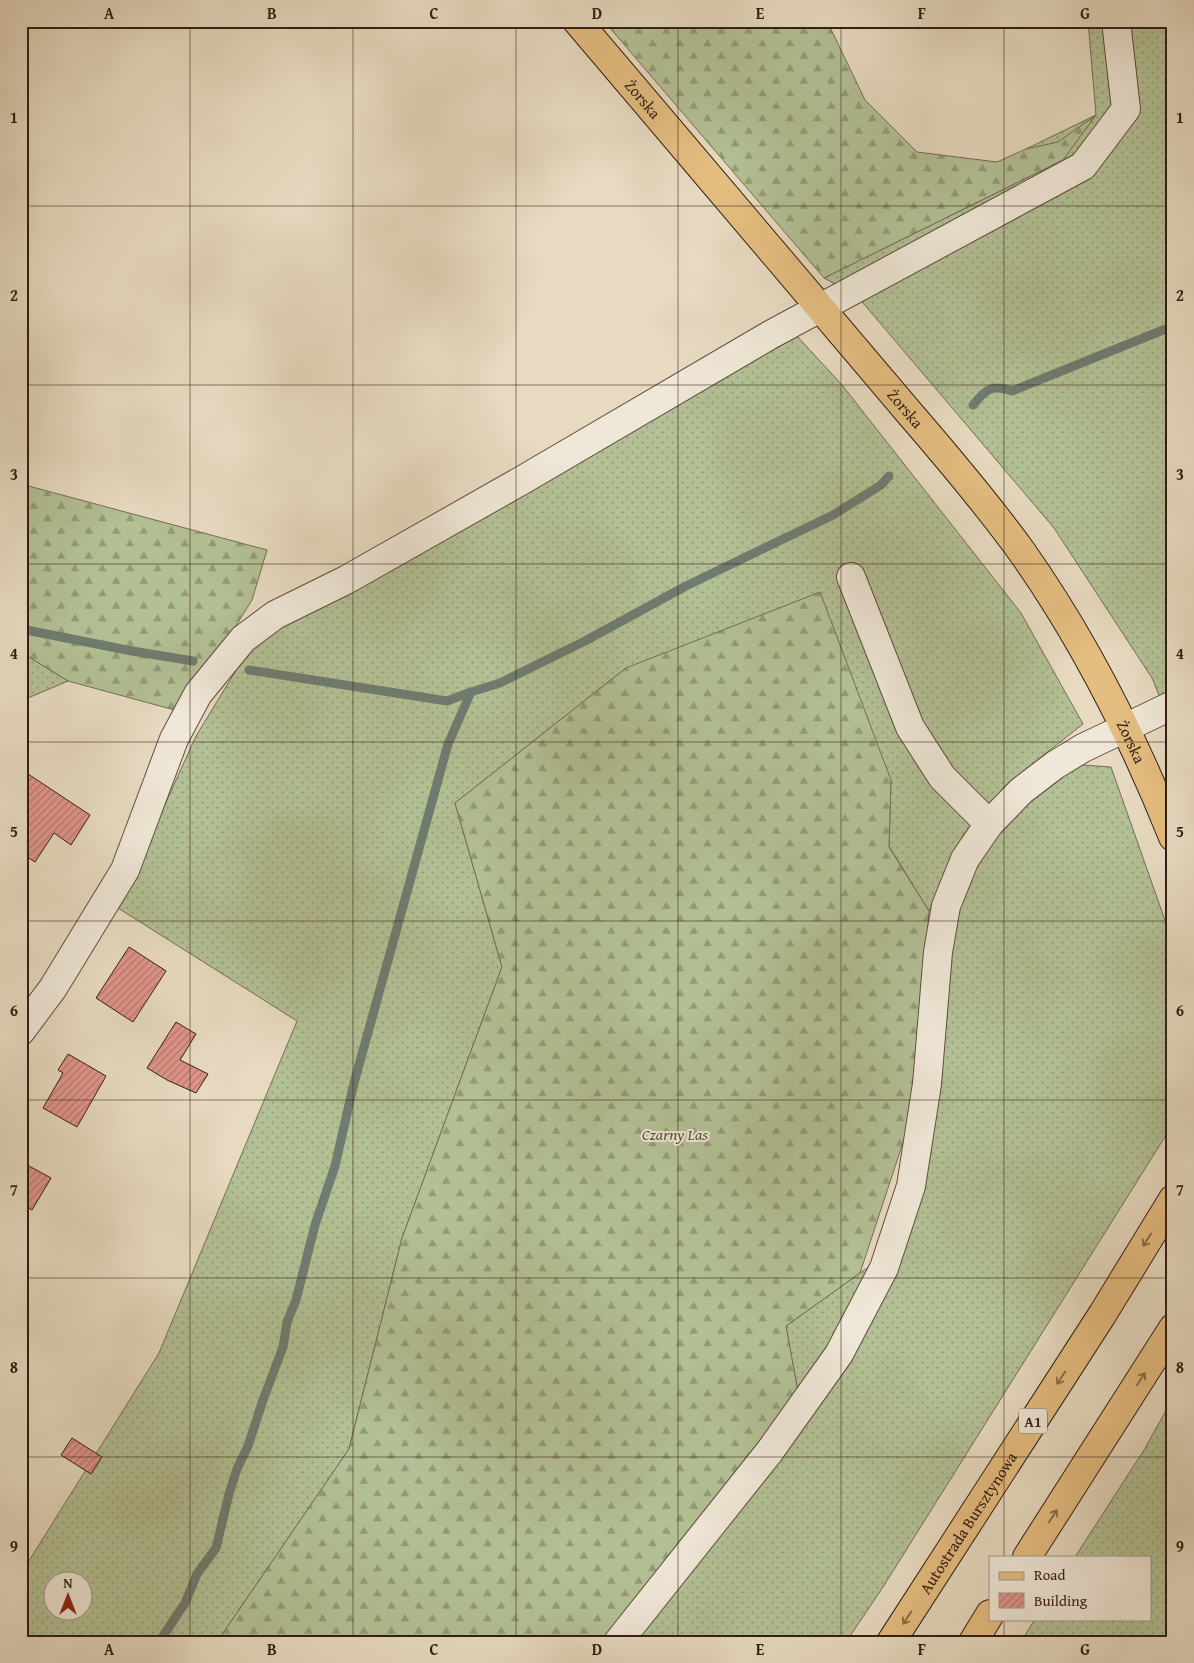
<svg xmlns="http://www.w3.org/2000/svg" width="1194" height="1663" font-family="'Gentium Book Plus',serif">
<defs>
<pattern id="grass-dots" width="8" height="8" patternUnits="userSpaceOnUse" patternTransform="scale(1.25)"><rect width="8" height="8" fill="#b3c095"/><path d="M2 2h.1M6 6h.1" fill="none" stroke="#929b78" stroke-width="1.8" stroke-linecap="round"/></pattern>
<pattern id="forest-firs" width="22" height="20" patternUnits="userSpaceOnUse" patternTransform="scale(1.25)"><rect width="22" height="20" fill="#b3c095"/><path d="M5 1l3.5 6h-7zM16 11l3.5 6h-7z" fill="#929b78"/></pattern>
<pattern id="building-hatch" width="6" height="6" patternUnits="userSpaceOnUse" patternTransform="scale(1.25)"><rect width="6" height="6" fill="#e0958b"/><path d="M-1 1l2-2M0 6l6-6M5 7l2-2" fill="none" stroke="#b67970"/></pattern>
</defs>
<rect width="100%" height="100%" fill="#e7dac1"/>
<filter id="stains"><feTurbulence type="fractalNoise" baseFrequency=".004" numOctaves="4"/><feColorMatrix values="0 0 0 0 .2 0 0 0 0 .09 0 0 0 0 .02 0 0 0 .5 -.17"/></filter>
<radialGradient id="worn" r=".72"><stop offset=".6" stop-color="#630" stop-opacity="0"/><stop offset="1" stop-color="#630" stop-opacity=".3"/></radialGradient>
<g fill="url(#grass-dots)" stroke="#736e54" fill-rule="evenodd">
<polygon points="1088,21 1173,21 1173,729 1152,678 1054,528 858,297 824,278 1063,160 1026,149 1096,115"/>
<path d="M797,336l45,49 179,228 62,111 -76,60 -44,51 -34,76 -40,-65 2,-66 -265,-112 -171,135 47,164 -100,271 -53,211 -132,193h-196v-64l6,-14 132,-211 138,-332 -179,-113 78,-172 53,-87 29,-21 127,-65zM52,1580h30v30h-30z"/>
<polygon points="21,652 68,681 21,701"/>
<polygon points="1082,765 1111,767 1173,943 1173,1124 883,1587 846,1642 630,1642 798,1392 786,1326 909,1238 920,1174 956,905 978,858 1036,792"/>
<polygon points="1173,1398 1173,1637 1171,1642 1021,1642 1035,1619 1150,1619 1150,1557 1075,1557 1144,1450"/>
</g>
<g fill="url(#forest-firs)" stroke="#736e54">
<polygon points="604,21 827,21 865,100 917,152 997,162 1026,149 1058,142 1096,115 1063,160 824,278"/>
<polygon points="21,484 267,550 252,600 182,712 68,681 21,652"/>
<polygon points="820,592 891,780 889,847 929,911 915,1106 860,1273 786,1326 798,1392 600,1642 217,1642 349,1449 402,1238 502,967 455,803 626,668"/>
</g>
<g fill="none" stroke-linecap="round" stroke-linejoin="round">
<g stroke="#6f7c70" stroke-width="9">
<path d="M973,405c13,-16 18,-21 39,-14l161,-65"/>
<polyline points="21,629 132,651 193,661"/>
<polyline points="249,670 447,701 471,692"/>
<polyline points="159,1642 185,1603 197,1574 216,1548 229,1494 237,1469 248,1446 263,1400 283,1347 287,1322 296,1300 315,1225 335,1166 354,1083 448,744 471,692 500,683 585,641 686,586 833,515 881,485 889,476"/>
</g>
</g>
<g fill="url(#building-hatch)" stroke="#331d13">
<polygon points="22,770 90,815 71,845 54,833 35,862 21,853"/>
<polygon points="129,947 166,971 133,1022 96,998"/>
<polygon points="176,1022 196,1034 180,1060 208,1074 196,1093 167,1080 147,1068"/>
<polygon points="68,1054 106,1076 77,1127 43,1108 63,1073 58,1070"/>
<polygon points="29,1166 51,1178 32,1210 21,1204 21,1180"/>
<polygon points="72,1438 102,1457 91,1474 61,1455"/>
</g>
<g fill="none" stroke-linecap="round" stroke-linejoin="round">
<g stroke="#604c3e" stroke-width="30">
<g id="minor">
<polyline points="851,577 910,727 942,777 989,824"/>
<polyline points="21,1031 53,988 125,870 174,739 198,694 243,639 275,615 346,580 519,482 770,335 1083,166 1126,109 1116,21"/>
<polyline points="618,1642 770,1451 839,1354 884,1268 911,1186 927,1084 938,952 946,906 965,859 989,824 1021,791 1055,765 1083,748 1173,705"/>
</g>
</g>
<g stroke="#331d13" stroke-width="30">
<g id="major">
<path id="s1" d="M577,21l335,395c38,44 76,89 110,136 62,88 111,185 151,285"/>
</g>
</g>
<g stroke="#331d13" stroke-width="30">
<g id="highway">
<polyline points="1027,1557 1173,1328"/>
<path id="s2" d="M891,1642l211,-327 71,-116"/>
<polyline points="973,1642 990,1614"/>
</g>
</g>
<use href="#minor" stroke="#efe7d7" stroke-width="28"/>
<use href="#major" stroke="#e4bd80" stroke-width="28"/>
<use href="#highway" stroke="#e4bd80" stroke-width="28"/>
</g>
<defs><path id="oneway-shaft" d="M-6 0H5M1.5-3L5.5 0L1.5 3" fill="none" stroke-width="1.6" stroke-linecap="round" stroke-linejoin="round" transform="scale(1.25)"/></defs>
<g stroke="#8c6d4a">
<use href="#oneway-shaft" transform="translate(1147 1240) rotate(122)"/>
<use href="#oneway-shaft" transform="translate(1061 1378) rotate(123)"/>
<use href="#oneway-shaft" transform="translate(1141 1379) rotate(-57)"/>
<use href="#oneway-shaft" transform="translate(1053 1516) rotate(-57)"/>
<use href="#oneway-shaft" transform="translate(907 1618) rotate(123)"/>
</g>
<path fill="none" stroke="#331d13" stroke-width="1" stroke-opacity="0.55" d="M190,21v1621M353,21v1621M516,21v1621M678,21v1621M841,21v1621M1004,21v1536M21,206h1152M21,385h1152M21,564h1152M21,742h1152M21,921h1152M21,1100h1152M21,1278h1152M21,1457h1152M1004,1619v23"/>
<g text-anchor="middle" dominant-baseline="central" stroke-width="4" stroke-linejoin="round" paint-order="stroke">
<rect fill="#efe7d7" stroke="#6b5a4e" stroke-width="1" x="1019" y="1408.5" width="28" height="25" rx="4"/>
<g font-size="15" font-weight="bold" fill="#331d13">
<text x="1033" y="1421">A1</text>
</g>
<g font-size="16" fill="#331d13" stroke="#efe7d7">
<text stroke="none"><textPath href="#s1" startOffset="102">Żorska</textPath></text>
<text stroke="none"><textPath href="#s1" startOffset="508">Żorska</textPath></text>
<text stroke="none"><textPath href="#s1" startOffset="912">Żorska</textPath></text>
<text stroke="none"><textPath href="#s2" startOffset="142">Autostrada Bursztynowa</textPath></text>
</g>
<g font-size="16" font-style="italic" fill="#594e3a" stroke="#efe7d7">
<text x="675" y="1134">Czarny Las</text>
</g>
</g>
<rect width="1194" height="1663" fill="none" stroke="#e7dac1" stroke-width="55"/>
<rect x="989" y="1556" width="162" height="65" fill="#efe7d7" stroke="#a49689"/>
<rect x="999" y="1572" width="25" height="8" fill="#e4bd80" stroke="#a49689"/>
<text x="1034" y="1580" font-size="15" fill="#331d13">Road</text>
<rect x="999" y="1593" width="25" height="15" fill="url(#building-hatch)" stroke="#a49689"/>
<text x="1034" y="1606" font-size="15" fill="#331d13">Building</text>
<g transform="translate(68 1596)"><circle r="24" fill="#efe7d7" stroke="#a49689"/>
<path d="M0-4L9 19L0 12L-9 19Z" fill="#8f2418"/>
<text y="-8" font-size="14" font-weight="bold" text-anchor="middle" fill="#331d13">N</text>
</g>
<rect x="28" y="28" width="1138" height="1608" fill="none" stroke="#331d13" stroke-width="2"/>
<g font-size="16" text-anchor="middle" font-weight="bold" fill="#331d13">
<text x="109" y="19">A</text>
<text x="272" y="19">B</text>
<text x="434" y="19">C</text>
<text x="597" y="19">D</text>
<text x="760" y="19">E</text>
<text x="922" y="19">F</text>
<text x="1085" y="19">G</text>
<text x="14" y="123">1</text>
<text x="1180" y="123">1</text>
<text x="14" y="301">2</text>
<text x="1180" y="301">2</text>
<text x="14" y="480">3</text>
<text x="1180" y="480">3</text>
<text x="14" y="659">4</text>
<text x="1180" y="659">4</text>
<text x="14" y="837">5</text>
<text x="1180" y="837">5</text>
<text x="14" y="1016">6</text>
<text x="1180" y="1016">6</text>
<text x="14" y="1195">7</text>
<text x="1180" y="1195">7</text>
<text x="14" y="1373">8</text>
<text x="1180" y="1373">8</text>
<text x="14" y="1552">9</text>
<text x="1180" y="1552">9</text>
<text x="109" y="1655">A</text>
<text x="272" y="1655">B</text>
<text x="434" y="1655">C</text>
<text x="597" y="1655">D</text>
<text x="760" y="1655">E</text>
<text x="922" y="1655">F</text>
<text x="1085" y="1655">G</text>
</g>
<rect width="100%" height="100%" filter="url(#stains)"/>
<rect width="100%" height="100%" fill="url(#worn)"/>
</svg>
